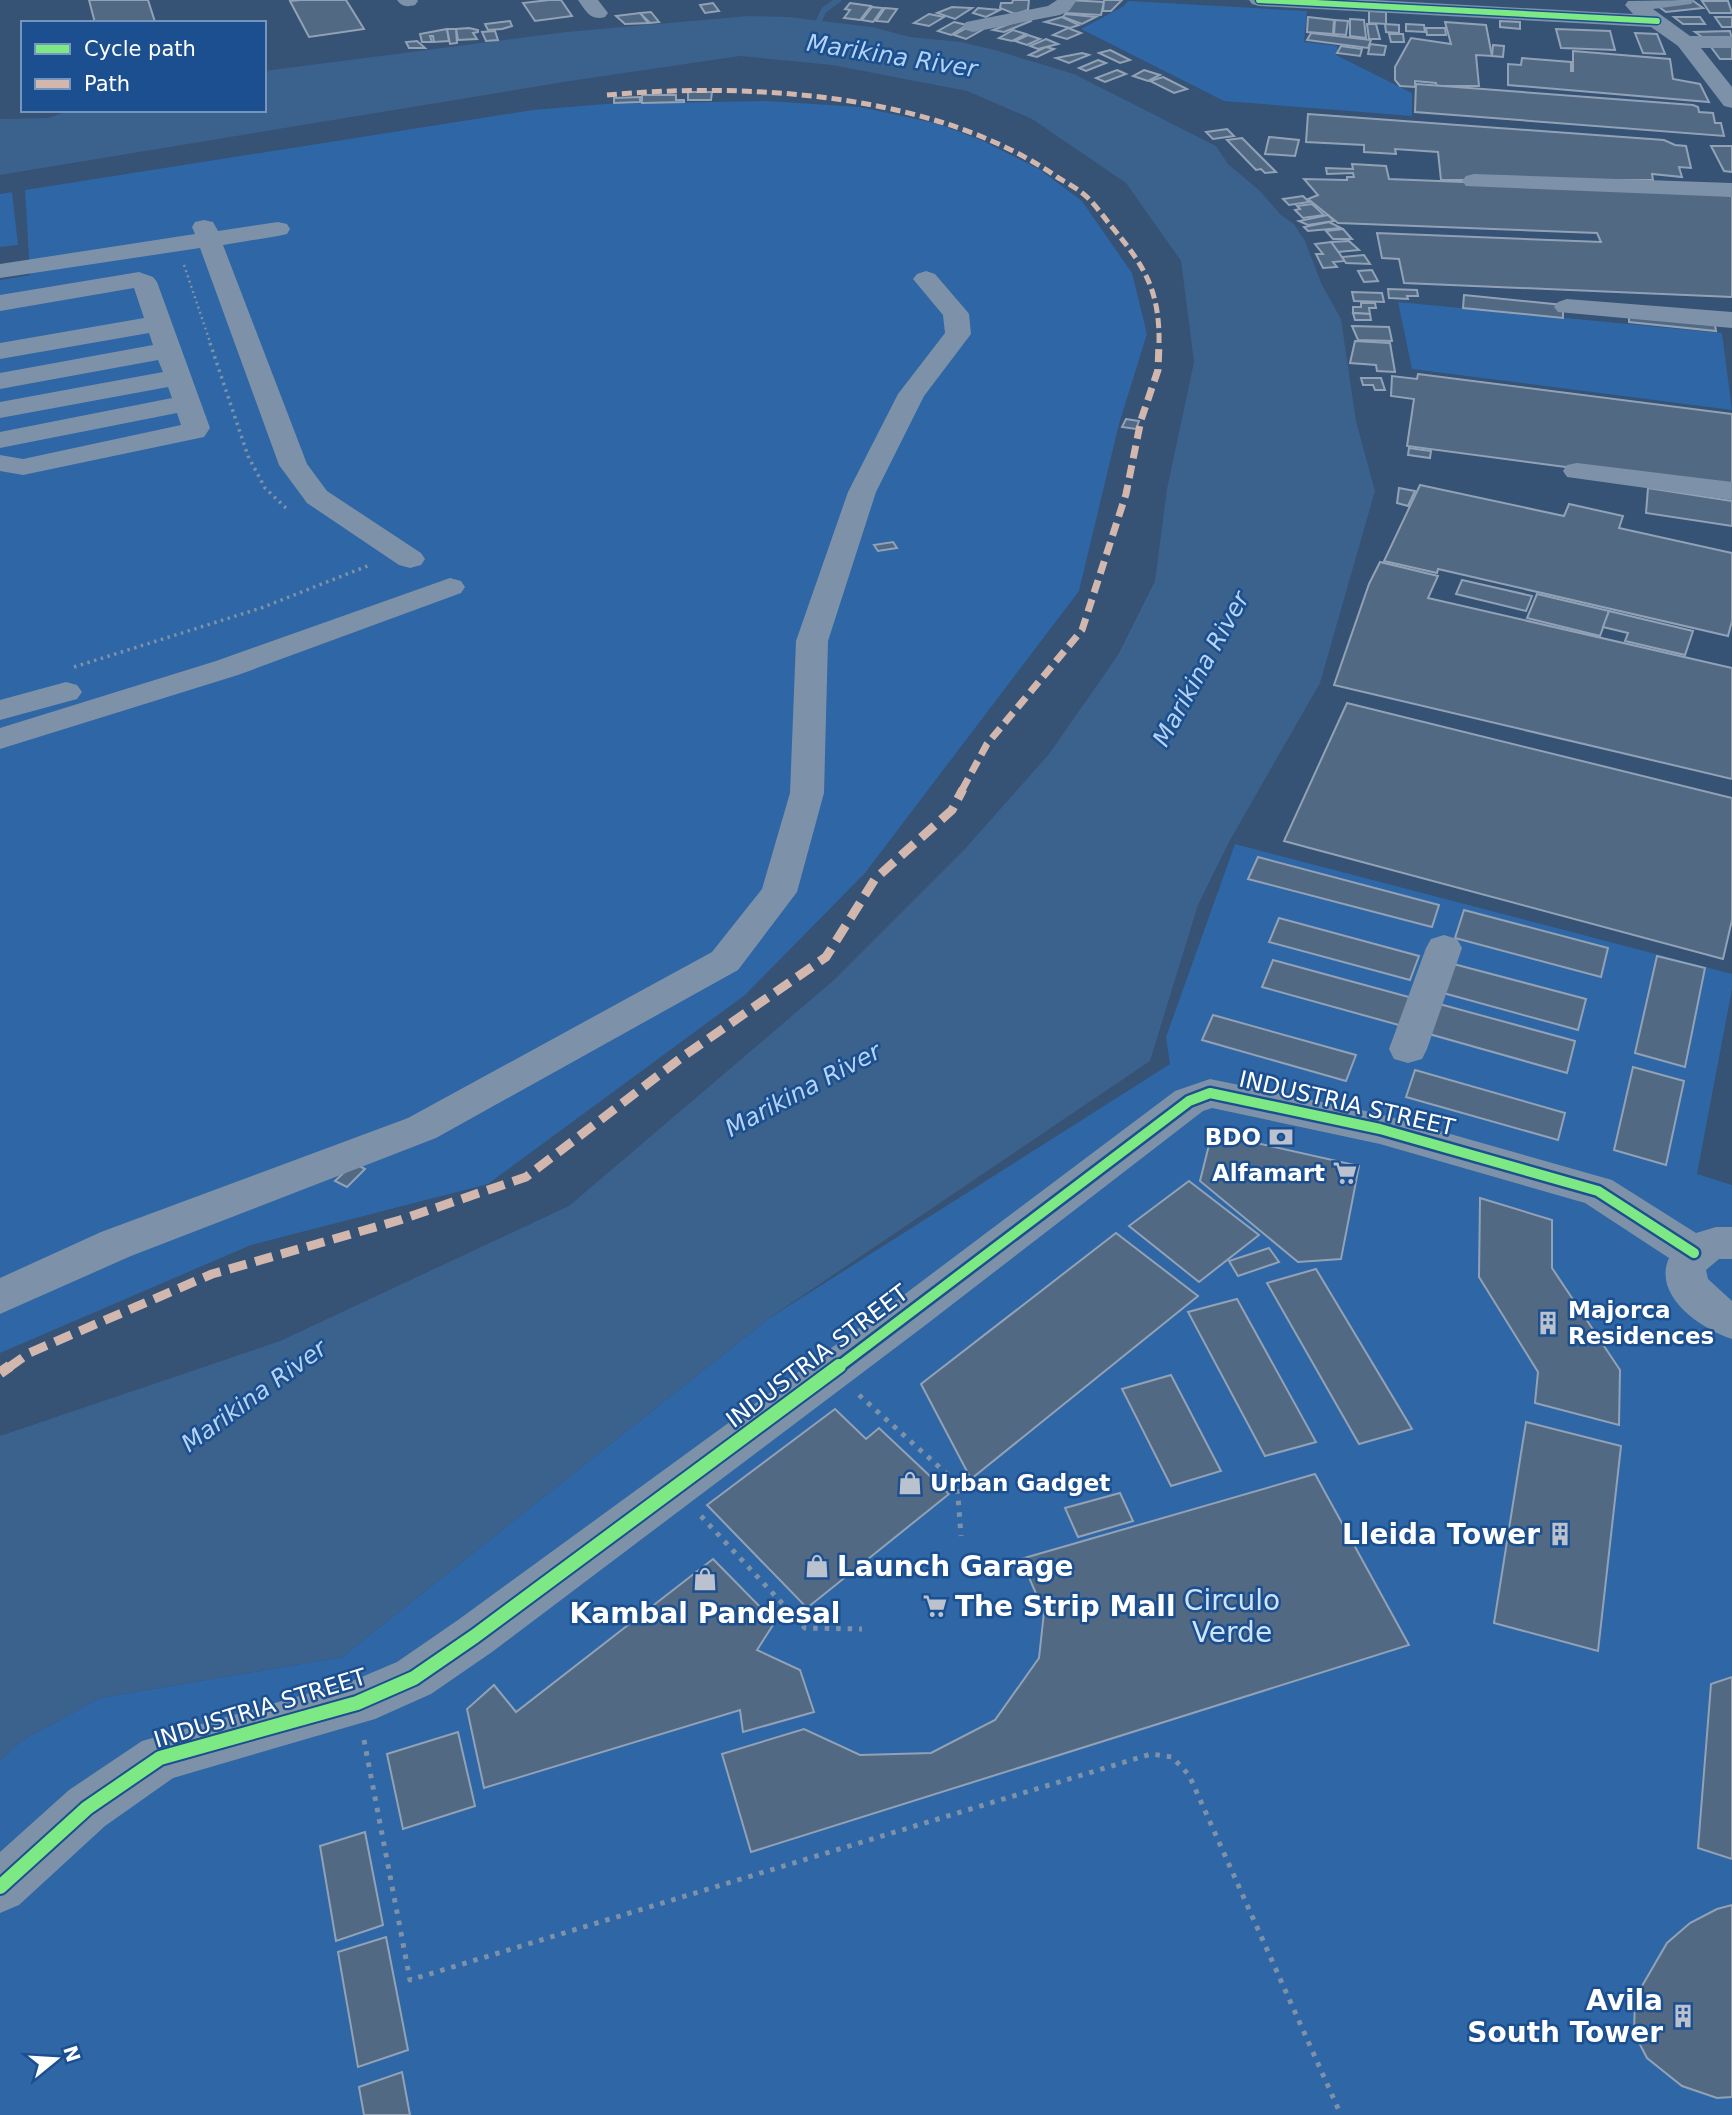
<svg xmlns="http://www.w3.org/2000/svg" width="1732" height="2115" font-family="'DejaVu Sans',sans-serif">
<rect width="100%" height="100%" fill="#365274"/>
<g fill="#2f66a5">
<polygon points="1128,1 1307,11 1304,42 1338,46 1336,55 1412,93 1412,116 1224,101 1081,29 1124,6"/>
<polygon points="768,101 860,107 939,124 983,141 1039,169 1082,201 1132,273 1147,334 1119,424 1079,591 865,873 745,995 488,1184 251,1245 0,1353 0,280 30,275 25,190 533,110 605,104"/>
<polygon points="12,192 18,245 0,247 0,194"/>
<polygon points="1398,302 1722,333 1732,410 1412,369"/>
<polygon points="1235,844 1732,974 1732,989 1697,1174 1732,1185 1732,2115 0,2115 0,1761 21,1741 100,1698 342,1657 768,1319 1170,1064 1166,1037"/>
</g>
<polygon fill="#3b618d" points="748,16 789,17 872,27 910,37 961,42 995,50 1074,74 1216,146 1228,164 1260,191 1281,215 1294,224 1305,241 1322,285 1341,319 1356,421 1375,491 1320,683 1229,842 1198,905 1150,1061 768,1319 342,1657 100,1698 21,1741 0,1761 0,1436 280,1341 569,1206 834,980 964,850 1049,754 1118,655 1155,581 1167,489 1194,362 1181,261 1126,183 1032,119 967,91 832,65 740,56 570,81 0,175 0,119 48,118 72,110 264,110 264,71 566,32"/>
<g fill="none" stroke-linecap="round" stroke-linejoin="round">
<polyline stroke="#3b618d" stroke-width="6" points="813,33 824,10 838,0"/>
</g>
<g fill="#526984" stroke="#92a2b6" stroke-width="2">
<polygon points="89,0 148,0 155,22 95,23"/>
<polygon points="300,0 346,0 364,29 309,37 290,1"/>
<polygon points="549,0 561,0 572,16 535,21 523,3"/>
<polygon points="1013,0 1029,0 1028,10 1015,14 1000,8 1001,3 1012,3"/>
<polygon points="1068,0 1104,2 1101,15 1066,13"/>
<polygon points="1104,0 1122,0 1111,11 1103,11"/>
<polygon points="1692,0 1703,8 1666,12 1655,4"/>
<polygon points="1702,1 1728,1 1732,13 1710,13"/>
<polygon points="713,3 719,11 705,13 700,5"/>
<polygon points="850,3 871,6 860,20 844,18 850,10 845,9"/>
<polygon points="872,7 883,8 873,22 862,20"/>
<polygon points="952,7 972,8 955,19 937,13"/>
<polygon points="885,8 897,9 888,22 876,21"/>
<polygon points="978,8 1000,10 986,17 973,13"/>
<polygon points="1369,11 1386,12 1386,24 1369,23"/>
<polygon points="651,12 659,22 650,23 640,13"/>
<polygon points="640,13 648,23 625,24 616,16"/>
<polygon points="929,14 944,17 929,26 914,23"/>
<polygon points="1065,14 1096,17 1082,24 1063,17"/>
<polygon points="1028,17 1031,21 1004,32 993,30"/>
<polygon points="1062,17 1079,25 1070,28 1045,22"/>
<polygon points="1308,17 1334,20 1333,34 1307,32"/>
<polygon points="1674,17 1700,17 1705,24 1683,24"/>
<polygon points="1715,17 1732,17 1732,27 1722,27"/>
<polygon points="1350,19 1364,20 1366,38 1350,36"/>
<polygon points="1335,20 1348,21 1346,35 1334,34"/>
<polygon points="510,21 512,26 502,29 488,30 485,24"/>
<polygon points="1500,21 1520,22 1520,29 1500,27"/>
<polygon points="954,22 967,25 951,35 938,31"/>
<polygon points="1445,22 1486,25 1492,56 1476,55 1479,86 1437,86 1436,83 1415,81 1415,87 1400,86 1395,80 1395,67 1411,38 1451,44"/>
<polygon points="1367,24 1376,24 1380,39 1369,39"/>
<polygon points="1385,24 1399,25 1399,33 1386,32"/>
<polygon points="1406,24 1424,25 1425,32 1406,31"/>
<polygon points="970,26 982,30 966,39 954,35"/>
<polygon points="469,28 478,30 478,32 473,33 477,39 458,40 456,29"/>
<polygon points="1068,28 1081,33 1067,39 1053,35"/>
<polygon points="1426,28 1445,28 1446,35 1427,35"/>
<polygon points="447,29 449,41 434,42 433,36 430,36 432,42 422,42 420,34"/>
<polygon points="447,29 456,29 457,43 450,44"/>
<polygon points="1556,29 1610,31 1615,50 1561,48"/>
<polygon points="1013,30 1026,34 1012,41 999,38"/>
<polygon points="495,31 498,40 486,41 482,32"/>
<polygon points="1730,31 1732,39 1705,39 1695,32"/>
<polygon points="1311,33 1371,40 1368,48 1307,40"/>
<polygon points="1635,33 1657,34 1665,54 1643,53"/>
<polygon points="1389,34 1403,34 1404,42 1391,42"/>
<polygon points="1028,35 1040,39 1027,45 1015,41"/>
<polygon points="1046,39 1058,44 1038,49 1030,46"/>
<polygon points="417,41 425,48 409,48 406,42"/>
<polygon points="1370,44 1386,46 1384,55 1368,54"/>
<polygon points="1493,45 1504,46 1503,57 1492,56"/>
<polygon points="1341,46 1362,49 1360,56 1337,53"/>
<polygon points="1046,47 1054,49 1037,57 1029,55"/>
<polygon points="1711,47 1732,47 1732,59 1720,59"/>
<polygon points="1110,50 1130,60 1120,63 1099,53"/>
<polygon points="1573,51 1670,59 1673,79 1700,84 1709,102 1508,85 1508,64 1521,65 1522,58 1571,62 1571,71 1573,71"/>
<polygon points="1082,53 1089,55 1069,63 1056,58"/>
<polygon points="1098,60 1106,63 1086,71 1079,68"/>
<polygon points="1117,70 1126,74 1105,82 1096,78"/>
<polygon points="1144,70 1160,75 1148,81 1133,76"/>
<polygon points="1163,77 1187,89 1174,93 1150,81"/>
<polygon points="1416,84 1693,105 1698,107 1699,112 1713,113 1715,123 1721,123 1724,136 1415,112"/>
<polygon points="688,92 712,92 711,100 688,100"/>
<polygon points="642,95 676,95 676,100 684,100 684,102 642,103"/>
<polygon points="640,97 640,102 614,103 614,98"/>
<polygon points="1308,114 1664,140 1675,145 1686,146 1691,168 1679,167 1682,177 1652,174 1653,180 1441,180 1438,152 1395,149 1396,154 1364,152 1364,145 1306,142"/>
<polygon points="1227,129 1234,136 1213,139 1206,132"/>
<polygon points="1269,137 1299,140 1295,156 1265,154"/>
<polygon points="1242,138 1276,172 1265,173 1261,169 1256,170 1227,140"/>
<polygon points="1711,146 1732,146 1732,172 1724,171"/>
<polygon points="1352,164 1386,166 1389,179 1710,192 1732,196 1732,297 1404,283 1399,259 1382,258 1377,233 1601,242 1597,233 1338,223 1308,199 1318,195 1304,179 1347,180 1347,177 1354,177 1353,173 1327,174 1326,168 1353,169"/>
<polygon points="1303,196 1309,202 1289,205 1283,199"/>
<polygon points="1312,204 1324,215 1303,218 1295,210 1300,209 1297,206"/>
<polygon points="1328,215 1334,221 1308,225 1299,221"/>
<polygon points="1329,222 1341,228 1308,231 1304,227"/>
<polygon points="1343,229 1352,239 1333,239 1326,231"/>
<polygon points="1349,241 1359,250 1338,252 1331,242"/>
<polygon points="1331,242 1345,261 1333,262 1337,267 1323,268 1316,254 1323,254 1315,244"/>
<polygon points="1364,255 1370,264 1346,263 1342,257"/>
<polygon points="1372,270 1378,281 1364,282 1358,271"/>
<polygon points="1388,289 1417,290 1418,296 1407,296 1408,299 1389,298"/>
<polygon points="1352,292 1382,293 1384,302 1354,301"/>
<polygon points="1464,295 1563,305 1563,318 1463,308"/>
<polygon points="1361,303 1375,303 1376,308 1369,308 1370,314 1353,313 1353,307 1361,307"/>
<polygon points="1353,313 1370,314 1371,320 1355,320"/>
<polygon points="1629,316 1715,325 1716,331 1629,322"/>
<polygon points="1352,326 1389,327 1392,341 1358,340"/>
<polygon points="1355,341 1390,343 1395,372 1377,371 1376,365 1350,363"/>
<polygon points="1418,374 1732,414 1732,489 1407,446 1414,399 1391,396 1392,376 1417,379"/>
<polygon points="1361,378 1381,378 1385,390 1375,390 1373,385 1363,385"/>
<polygon points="1126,419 1139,421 1136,429 1122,427"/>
<polygon points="1409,448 1431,451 1430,458 1408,455"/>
<polygon points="1420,485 1564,516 1569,504 1623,516 1619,528 1732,553 1732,621 1728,636 1438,569 1437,573 1384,561"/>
<polygon points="1399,488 1415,491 1408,506 1397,503"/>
<polygon points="1648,488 1732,501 1732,526 1646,513"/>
<polygon points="893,542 897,548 878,551 874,545"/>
<polygon points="1380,562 1438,576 1428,598 1732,668 1732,779 1334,685 1369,584"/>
<polygon points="1462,580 1532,596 1526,611 1456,594"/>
<polygon points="1537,594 1609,611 1600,636 1527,618"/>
<polygon points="1609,611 1693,631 1685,655 1625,641 1628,633 1603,627"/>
<polygon points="1347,703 1732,798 1732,920 1723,959 1284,841"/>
<polygon points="1258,857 1439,905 1432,927 1248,879"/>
<polygon points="1464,910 1608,948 1601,977 1455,938"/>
<polygon points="1279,918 1419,956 1410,980 1269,942"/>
<polygon points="1657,956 1705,968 1685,1067 1635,1053"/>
<polygon points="1273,960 1416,999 1406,1027 1262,987"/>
<polygon points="1446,962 1586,999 1578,1030 1436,991"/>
<polygon points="1432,1002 1575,1041 1567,1073 1422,1032"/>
<polygon points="1213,1015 1356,1055 1346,1081 1202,1040"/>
<polygon points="1633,1067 1684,1081 1666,1165 1614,1150"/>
<polygon points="1415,1070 1565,1113 1558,1140 1406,1097"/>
<polygon points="1212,1133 1359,1166 1341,1259 1298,1262 1200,1181"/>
<polygon points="354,1163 365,1169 347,1187 335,1181"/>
<polygon points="1189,1181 1259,1235 1199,1282 1129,1226"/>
<polygon points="1480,1198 1552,1220 1552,1268 1620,1370 1619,1425 1535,1403 1538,1372 1479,1277"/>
<polygon points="1116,1233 1198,1296 971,1479 921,1384"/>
<polygon points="1269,1248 1279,1262 1238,1276 1229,1261"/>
<polygon points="1316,1269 1412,1429 1359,1444 1267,1283"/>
<polygon points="1237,1299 1316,1442 1265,1456 1188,1312"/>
<polygon points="1171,1375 1221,1471 1171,1486 1122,1389"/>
<polygon points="835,1409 866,1439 879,1428 949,1494 807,1608 707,1505"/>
<polygon points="1526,1422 1621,1446 1598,1651 1494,1623"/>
<polygon points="1315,1474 1409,1645 751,1852 722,1754 804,1729 860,1755 931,1753 995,1720 1039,1658 1044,1612 1021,1559"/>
<polygon points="1120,1493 1133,1521 1078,1537 1065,1508"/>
<polygon points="713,1559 775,1622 757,1650 800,1670 814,1712 743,1732 740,1710 484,1788 467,1709 494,1685 516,1712"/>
<polygon points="1732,1677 1732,1859 1698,1848 1711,1684"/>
<polygon points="458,1732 475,1806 403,1829 387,1754"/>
<polygon points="365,1832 383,1925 336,1941 320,1846"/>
<polygon points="1732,1905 1732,2097 1717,2098 1682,2086 1647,2058 1634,2033 1635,1998 1667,1943 1690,1923 1717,1909"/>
<polygon points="386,1937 408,2050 358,2067 338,1952"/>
<polygon points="402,2072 410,2115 364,2115 359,2087"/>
</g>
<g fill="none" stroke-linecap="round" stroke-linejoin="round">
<polyline stroke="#7d92a8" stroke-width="2.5" stroke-dasharray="2 3.5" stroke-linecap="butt" points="184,265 211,345"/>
<g stroke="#7d92a8" stroke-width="3.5" stroke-dasharray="2.5 4.5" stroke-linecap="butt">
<polyline points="210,343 248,456 265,488 289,511"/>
<polyline points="74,667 261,608 370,565"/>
</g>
<g stroke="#7d92a8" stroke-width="5" stroke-dasharray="4.5 7" stroke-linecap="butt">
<polyline points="859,1395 957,1483 961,1536"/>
<polyline points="701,1516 805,1628 862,1629"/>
<polyline points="364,1740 410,1980 1151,1754 1172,1757 1189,1775 1341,2115"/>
</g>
<g fill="#7d92a8" fill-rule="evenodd">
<path d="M397,0h20l1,1 -3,4c-8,2 -13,2 -18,-5z"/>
<path d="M578,0h20l10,13 -3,4c-15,4 -19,-6 -27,-17z"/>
<polygon points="1057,0 1077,0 1069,11 1060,15 973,32 966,30 963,26 966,22 1048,6"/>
<polygon points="1249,0 1374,0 1633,14 1625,5 1628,1 1694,0 1691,4 1653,9 1690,36 1732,36 1732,48 1701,48 1732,87 1732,108 1724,106 1678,46 1651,27 1259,6 1252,4"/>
<polygon points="1474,174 1732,183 1732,197 1466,186 1462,181 1466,176"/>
<polygon points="204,220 213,222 218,231 278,222 287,224 290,229 287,234 278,236 223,245 307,464 327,491 421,553 425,559 421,565 410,568 399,565 307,503 279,465 200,248 0,278 0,264 195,234 192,227 195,222"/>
<polygon points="926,271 935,274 965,309 969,314 971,334 924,396 876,492 828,641 824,793 797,892 738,970 436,1138 131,1256 0,1314 0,1278 101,1232 408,1118 712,952 762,889 790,793 796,641 848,492 898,394 945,333 943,315 913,279 917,274"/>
<polygon points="139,272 153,277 157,282 210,428 204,437 23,475 0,471 0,455 23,459 181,425 177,413 0,448 0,432 172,398 168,387 0,418 0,402 163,372 158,360 0,389 0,373 153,345 149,333 0,359 0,343 144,318 134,288 0,311 0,295"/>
<polygon points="1567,299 1732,312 1732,328 1558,312 1554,307 1558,302"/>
<polygon points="1577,463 1732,482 1732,500 1567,477 1563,471 1567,465"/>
<polygon points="450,578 461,581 465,587 461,593 238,675 0,749 0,728 216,661"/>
<polygon points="66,682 77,685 82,692 77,699 0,720 0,700"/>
<polygon points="1444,935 1457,939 1462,948 1427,1049 1422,1059 1408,1063 1394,1059 1389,1049 1426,948 1431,939"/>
<path d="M1210,1079l170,35 232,66 84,53 20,-6h16v32h-13l-13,11 2,9 24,22v38c-31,-10 -80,-43 -63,-81l-84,-55 -205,-59 -168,-36 -9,3 -280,216 -431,325 -61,42 -56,25 -202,59 -68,48 -86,79 -19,8v-61l69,-62 73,-49 210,-60 45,-19 61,-42 435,-317 282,-212z"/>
</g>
<path stroke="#d1b7ad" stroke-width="5" stroke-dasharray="10 5" stroke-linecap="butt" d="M607,95c143,-13 329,-2 450,82 10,6 22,12 31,21 8,8 16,19 23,28 34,40 49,65 48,119"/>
<polyline stroke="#d1b7ad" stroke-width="7" stroke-dasharray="13 7" stroke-linecap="butt" points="962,790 987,744 1082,630 1126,494 1141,420 1158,370 1159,343"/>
<polyline stroke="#d1b7ad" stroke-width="9" stroke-dasharray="18 9" stroke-linecap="butt" points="8,1368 29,1353 212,1274 400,1220 526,1177 685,1055 826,957 875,879 952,810 963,789"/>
<polyline stroke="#d1b7ad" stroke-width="11" stroke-dasharray="23 11" stroke-linecap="butt" points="0,1373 10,1366"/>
<g stroke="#1b4f8f" stroke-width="9">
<polyline id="cycleway-far2" points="1259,0 1657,21"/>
</g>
<g stroke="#1b4f8f" stroke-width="15">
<polyline id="cycleway-far1" points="837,1368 1189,1101 1210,1093 1380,1129 1598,1191 1694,1253"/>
</g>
<g stroke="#1b4f8f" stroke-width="18">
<polyline id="cycleway" points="0,1887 87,1808 160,1758 357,1703 414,1678 475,1636 839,1366"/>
</g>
<use href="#cycleway-far2" stroke="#7ce984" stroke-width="6"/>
<use href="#cycleway-far1" stroke="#7ce984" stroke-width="10"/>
<use href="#cycleway" stroke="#7ce984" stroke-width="14"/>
</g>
<defs>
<g id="bank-bare" transform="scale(1.89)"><path d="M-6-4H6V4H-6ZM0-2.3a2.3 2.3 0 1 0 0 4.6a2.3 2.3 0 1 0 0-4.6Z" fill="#b9c2ce" stroke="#1b4f8f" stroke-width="2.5" paint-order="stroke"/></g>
<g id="supermarket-bare" transform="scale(1.89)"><path d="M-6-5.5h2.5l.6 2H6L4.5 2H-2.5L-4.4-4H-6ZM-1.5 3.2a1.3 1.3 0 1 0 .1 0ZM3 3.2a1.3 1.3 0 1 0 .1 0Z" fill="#b9c2ce" stroke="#1b4f8f" stroke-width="2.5" paint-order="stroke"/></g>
<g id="building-bare" transform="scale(1.89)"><path d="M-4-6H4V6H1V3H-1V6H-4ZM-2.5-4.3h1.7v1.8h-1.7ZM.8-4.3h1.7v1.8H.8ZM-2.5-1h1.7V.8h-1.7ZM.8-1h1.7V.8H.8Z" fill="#b9c2ce" stroke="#1b4f8f" stroke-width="2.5" paint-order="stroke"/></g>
<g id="shop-bare" transform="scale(1.89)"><path d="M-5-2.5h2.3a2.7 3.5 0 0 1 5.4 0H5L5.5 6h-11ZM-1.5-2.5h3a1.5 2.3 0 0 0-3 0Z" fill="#b9c2ce" stroke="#1b4f8f" stroke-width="2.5" paint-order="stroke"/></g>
</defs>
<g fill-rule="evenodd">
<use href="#bank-bare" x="1281" y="1137"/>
<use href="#supermarket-bare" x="1345" y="1173"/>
<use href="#building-bare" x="1548" y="1323"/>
<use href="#shop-bare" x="910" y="1483"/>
<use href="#building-bare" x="1560" y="1534"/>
<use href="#shop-bare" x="817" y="1566"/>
<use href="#shop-bare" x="705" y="1579"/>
<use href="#supermarket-bare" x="935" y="1606"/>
<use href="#building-bare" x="1683" y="2016"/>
</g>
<g text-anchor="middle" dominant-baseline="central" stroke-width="5" stroke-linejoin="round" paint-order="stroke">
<g font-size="23" fill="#fff" stroke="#1b4f8f">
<text transform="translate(1347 1103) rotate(13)">INDUSTRIA STREET</text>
<text transform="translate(817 1356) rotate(-37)">INDUSTRIA STREET</text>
<text transform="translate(260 1708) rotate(-17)">INDUSTRIA STREET</text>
</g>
<g font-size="23" font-weight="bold" fill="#fff" stroke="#1b4f8f" text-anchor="end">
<text x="1261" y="1137">BDO</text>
<text x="1325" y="1173">Alfamart</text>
<text x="1568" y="1310" text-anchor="start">Majorca<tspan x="1568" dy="26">Residences</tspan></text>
<text x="930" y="1483" text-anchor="start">Urban Gadget</text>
</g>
<g font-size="24" font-style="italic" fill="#b5d3f5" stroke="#1b4f8f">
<text transform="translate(892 56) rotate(9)">Marikina River</text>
<text transform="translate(1201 669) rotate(-61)">Marikina River</text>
<text transform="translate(803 1090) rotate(-28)">Marikina River</text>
<text transform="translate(254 1396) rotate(-36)">Marikina River</text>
</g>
<g font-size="28" font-weight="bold" fill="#fff" stroke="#1b4f8f" text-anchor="end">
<text x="1540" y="1534">Lleida Tower</text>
<text x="837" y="1566" text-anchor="start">Launch Garage</text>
<text x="955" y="1606" text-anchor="start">The Strip Mall</text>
<text x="705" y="1613" text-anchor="middle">Kambal Pandesal</text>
<text x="1663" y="2000">Avila<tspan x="1663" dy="32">South Tower</tspan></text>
</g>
<g font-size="28" fill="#cfe3fa" stroke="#1b4f8f">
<text x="1232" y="1600">Circulo<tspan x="1232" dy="32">Verde</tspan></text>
</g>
</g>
<rect x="21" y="21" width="245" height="91" fill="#1b4f8f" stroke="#7695bc" stroke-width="2"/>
<rect x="35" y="44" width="35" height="10" fill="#7ce984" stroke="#7695bc" stroke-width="2"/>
<text x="84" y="56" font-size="21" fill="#ffffff">Cycle path</text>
<rect x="35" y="79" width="35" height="10" fill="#d1b7ad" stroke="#7695bc" stroke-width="2"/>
<text x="84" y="91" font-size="21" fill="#ffffff">Path</text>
<g transform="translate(56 2059) rotate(72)" stroke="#1b4f8f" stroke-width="5" paint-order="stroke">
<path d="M0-5L12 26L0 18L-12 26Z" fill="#ffffff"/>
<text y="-10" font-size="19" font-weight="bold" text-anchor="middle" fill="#ffffff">N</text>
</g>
</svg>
